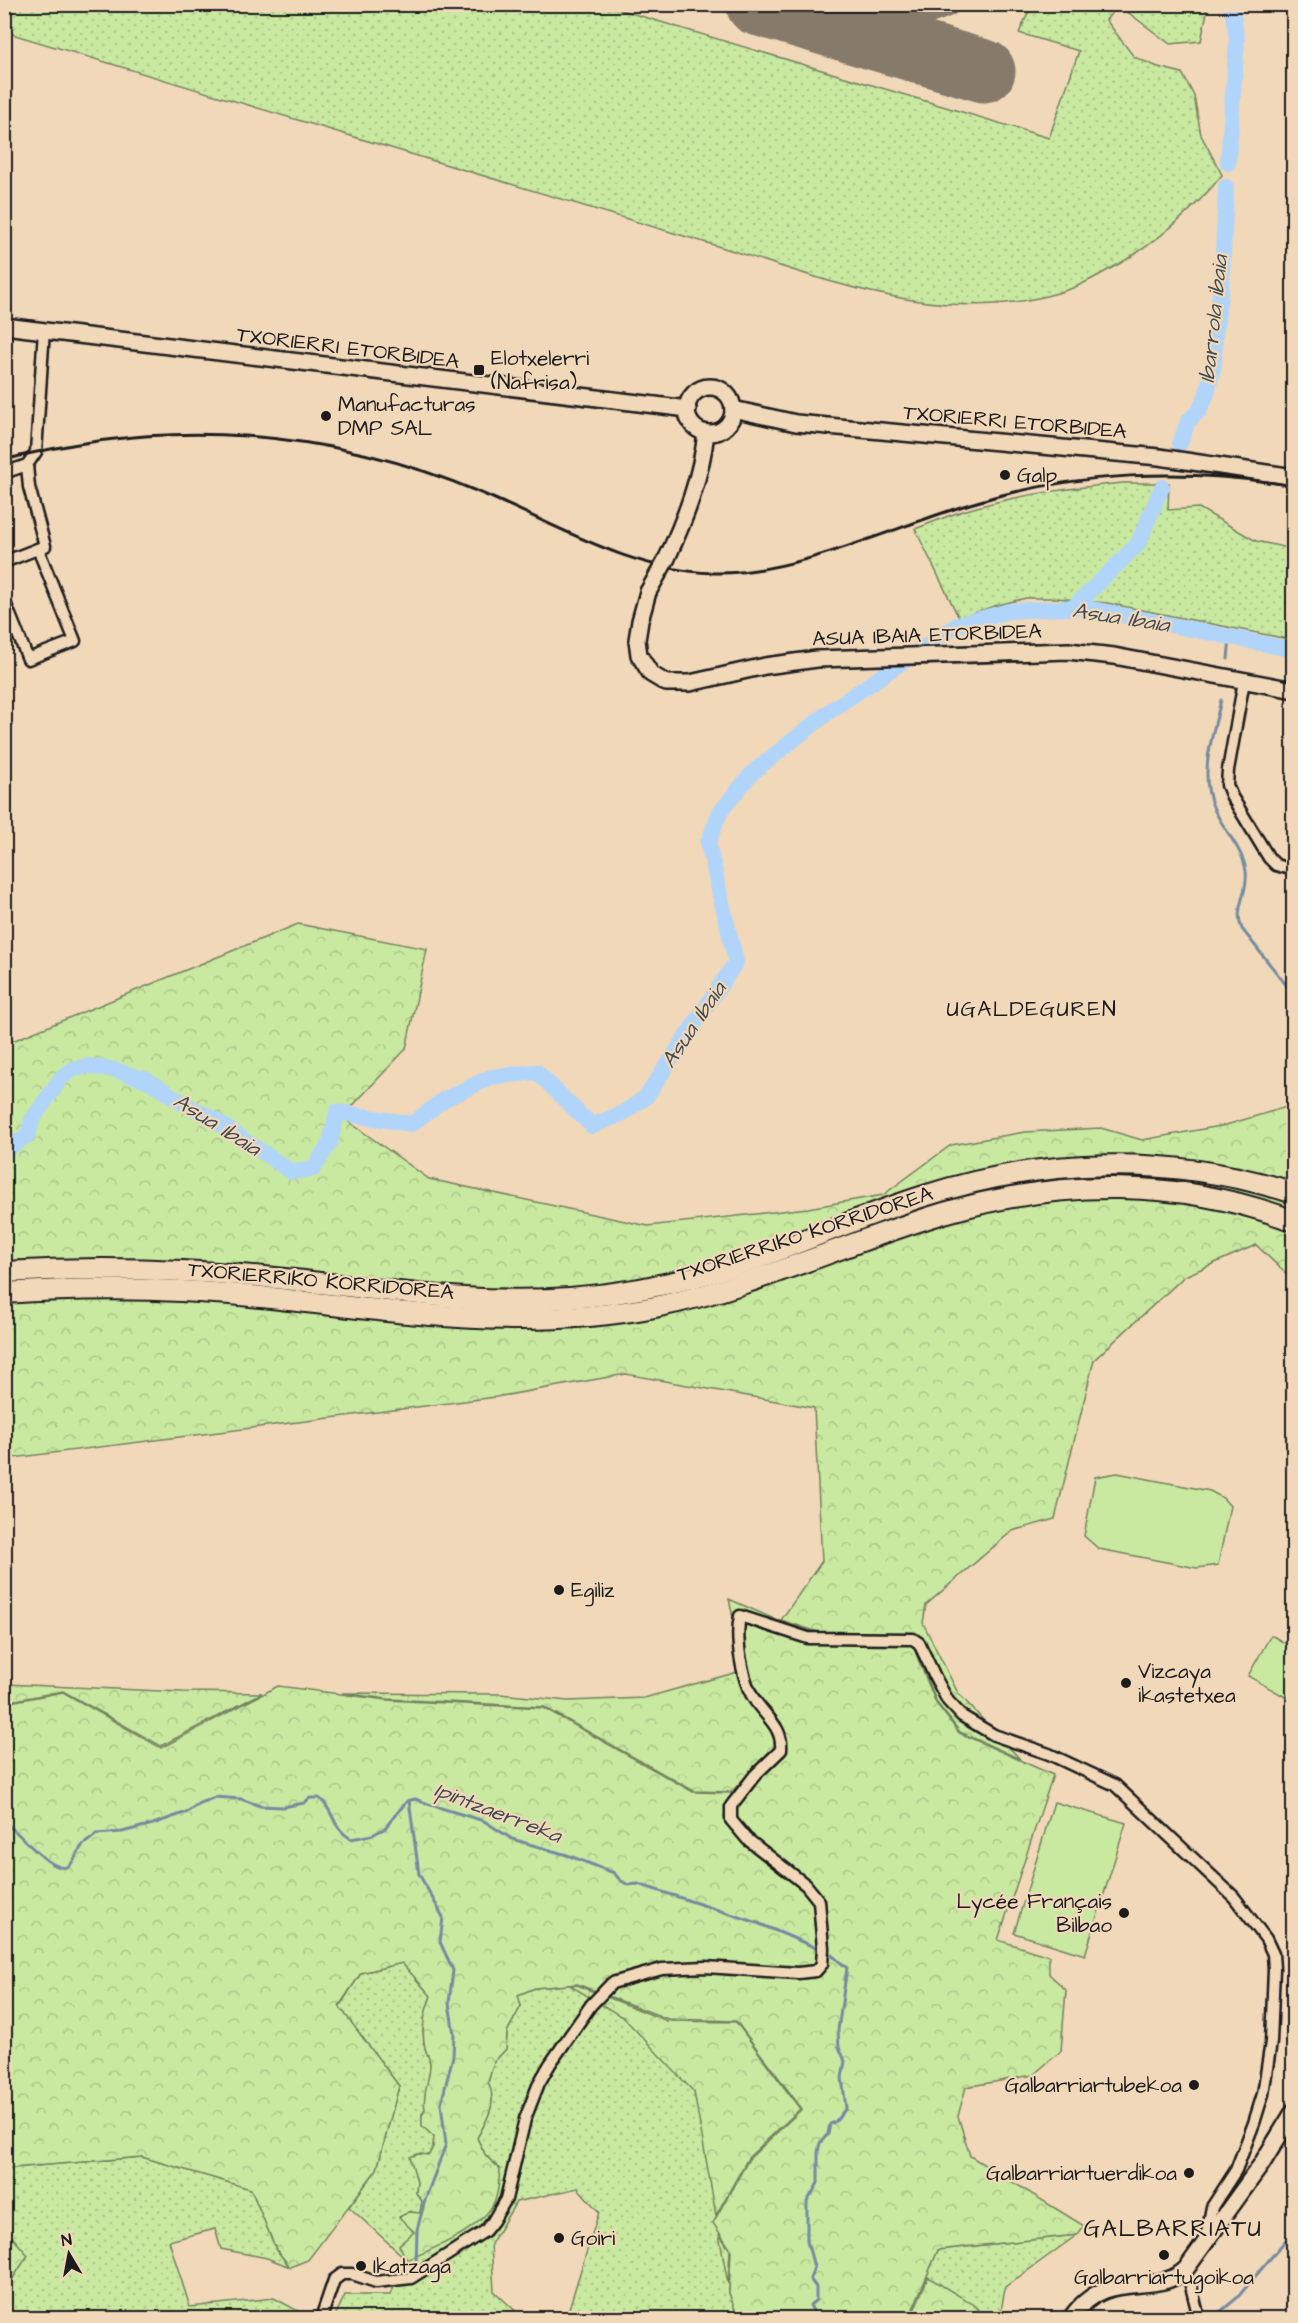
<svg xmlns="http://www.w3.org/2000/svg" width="1298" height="2323" font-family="'Architects Daughter',sans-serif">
<defs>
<pattern id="green-dots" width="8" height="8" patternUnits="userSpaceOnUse" patternTransform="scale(1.5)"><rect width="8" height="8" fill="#c9e8a0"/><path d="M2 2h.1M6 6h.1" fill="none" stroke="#acc689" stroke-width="1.8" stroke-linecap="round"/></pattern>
<pattern id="forest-crowns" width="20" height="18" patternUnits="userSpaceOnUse" patternTransform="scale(1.5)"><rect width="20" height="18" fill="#c9e8a0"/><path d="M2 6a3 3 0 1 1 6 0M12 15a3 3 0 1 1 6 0" fill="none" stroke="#acc689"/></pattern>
</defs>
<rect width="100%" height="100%" fill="#f1d8b9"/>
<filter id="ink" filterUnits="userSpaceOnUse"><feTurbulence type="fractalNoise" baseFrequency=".0167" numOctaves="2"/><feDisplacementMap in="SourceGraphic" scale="12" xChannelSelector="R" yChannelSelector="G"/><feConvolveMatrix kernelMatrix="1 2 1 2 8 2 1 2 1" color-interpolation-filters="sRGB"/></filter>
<g filter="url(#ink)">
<g fill="url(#green-dots)" stroke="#72825e" stroke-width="1.5">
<path d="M4,5h600l445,133 30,-87 -60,-18 10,-22 6,-6h170l2,7 -6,29 -31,3 -52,-39 -12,15 28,37 24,10 24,6 12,23 7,39 21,40c-30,37 -62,65 -103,89 -15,8 -32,19 -49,25 -111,39 -226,-2 -333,-37l-732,-220z"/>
<path d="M1123,483h46l-1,27 31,-2 57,33 37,8v91l-186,-37 -50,-5h-31l-32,8 -35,12 -44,-89c16,-6 32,-13 48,-18 52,-16 106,-23 160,-28z"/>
<path d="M402,1963l29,33c-7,18 -10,33 -6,52 1,5 5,9 5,14 3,15 -8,31 -5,47l-3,5v11l12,12 -1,10 -4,8 -11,-1 -7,3 6,25 -1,11 6,8 -2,12 -11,-1 -2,11 7,10 -15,12 101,-76 -14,-13 -9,-18c10,-19 21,-34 11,-55l6,-21 12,-13 1,-17 14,-26 -4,-11 18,-7 42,-4 91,35 68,1 66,90 -53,49 -18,90 -2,44 9,25h-172l33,-106 -21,-24 -62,14 -25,42 3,47 29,27h-189l11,-23h45l17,-35 -58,-53 28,-38 22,-83 -60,-79 22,-34z"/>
<polygon points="142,2157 251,2189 276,2249 290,2267 267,2258 221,2249 215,2229 169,2241 190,2307 274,2298 311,2318 9,2318 6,2289 27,2255 5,2228 4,2171 12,2168"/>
<polygon points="1077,2235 1005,2287 1000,2318 909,2318 938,2250"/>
</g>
<g fill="url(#forest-crowns)" stroke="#72825e" stroke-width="1.5">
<polygon points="298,924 427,949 406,1049 342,1117 429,1179 648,1226 808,1208 883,1195 951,1145 1025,1132 1101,1128 1142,1140 1226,1125 1293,1105 1293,1280 1256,1245 1185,1276 1094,1360 1055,1519 1012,1531 926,1605 923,1623 958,1693 1020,1759 960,1732 937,1703 913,1643 818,1632 781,1620 822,1561 814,1408 626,1374 496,1397 5,1459 5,1044"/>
<path d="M729,1599l43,19 46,15 94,11 24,59 23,30 94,42 -55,165 51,16v18l17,16 -5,61 -28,24 -67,12 -8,29 12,40 114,70 -7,9 -139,15 -29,68h-171l-9,-25 2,-43 -18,-27 36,-64 53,-50 -66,-88 -68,-2 -91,-35 -42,4 -17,7 3,11 -14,26 -1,17 -12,13 -6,20c10,22 -1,37 -11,56l9,18 14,13c-1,9 -1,19 -4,28 -9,31 -61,51 -89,63l-8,-15 15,-13 -15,-15 10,-5 11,1 2,-12 -6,-8 1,-11 -7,-25 8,-3 11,1 4,-8 1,-10 -12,-11v-12l3,-5c-3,-14 4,-28 5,-43 1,-6 -3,-11 -5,-18 -4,-19 -1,-34 6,-52l-29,-33 -41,10 -22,33 60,80 -22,83 -69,91 -18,7 -14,-18 -25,-60 -109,-32 -130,11 -7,3v-468l58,-11 98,56 117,-62 109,14 157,8 149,84 39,1 50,-50 -23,-42 -20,-55z"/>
<polygon points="745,1670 757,1701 780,1742 731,1792 694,1791 544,1707 388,1699 342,1693 500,1694 568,1701 644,1698"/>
<polygon points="5,1684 183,1692 262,1693 161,1746 63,1691 5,1702"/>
<polygon points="577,1985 667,2021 736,2022 800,2109 748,2158 716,2215 694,2092 624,2018 571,1986"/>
<polygon points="4,2228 28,2255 6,2289 9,2318 5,2318"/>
<polygon points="719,2234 730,2250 728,2284"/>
<polygon points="928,2277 971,2303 988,2318 947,2318 944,2316 941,2318 911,2318"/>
</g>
<g fill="#c9e8a0" stroke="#72825e" stroke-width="1.5">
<polygon points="1117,1473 1210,1491 1223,1498 1230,1506 1218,1565 1197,1568 1099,1549 1084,1536 1095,1477"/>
<polygon points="1271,1635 1293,1648 1293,1687 1287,1698 1248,1676"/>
<polygon points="1054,1802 1126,1823 1085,1955 1014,1933"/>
</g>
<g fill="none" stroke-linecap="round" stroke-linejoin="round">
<g stroke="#758ba1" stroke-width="3">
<polyline points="1228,659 1230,637"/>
<path d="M1221,700c-8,35 -23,74 -7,109 9,20 29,40 32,62 3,21 -13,37 -4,58l52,66"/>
<polyline points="409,1800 419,1874 443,1917 440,1942 453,1970 449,2003 454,2034 453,2056 441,2104 446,2144 425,2200 417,2230 416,2266"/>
<path d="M4,1822c13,7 48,54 65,44 5,-4 9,-15 13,-20 4,-5 10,-6 14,-12l26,-2 31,-8 34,-12 11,-8 17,-7 26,2 19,7 23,1 21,-4 6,-5h9c15,11 12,29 32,41l21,-4 12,-6 23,-28 8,-2 16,6 53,16 28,18 55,16 47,18 6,7 8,5 10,-1 117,38 64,27"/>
<polyline points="1220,2312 1237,2298 1285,2241 1294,2235"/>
<polyline points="813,2318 813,2311 810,2305 816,2300 816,2287 810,2279 814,2267 807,2241 807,2202 818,2183 818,2152 820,2143 828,2134 830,2124 836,2121 846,2108 842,2078 845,2061 839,2047 838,2030 847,1968 829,1953"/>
</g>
<g stroke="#b1d5fa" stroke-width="16">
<polyline points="1228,163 1237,39 1231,4"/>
<polyline points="1180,443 1188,421 1199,411 1206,396 1214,365 1215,334 1222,277 1226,187"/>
<polyline points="1074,607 1138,544 1162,487"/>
<polyline points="4,1147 10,1147 28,1135 32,1120 62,1077 74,1069 88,1066 115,1070 147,1080 183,1103 213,1119 292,1172 313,1169 330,1143 337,1112 412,1124 443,1100 491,1077 537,1072 592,1126 623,1113 646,1097 736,962 708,843 720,812 753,772 830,711 957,625 1009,611 1083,607 1294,650"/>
</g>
<path stroke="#867a6a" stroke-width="26" d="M782,12c60,11 108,17 165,-8"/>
<polyline stroke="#867a6a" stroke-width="63" points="757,4 984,71"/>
<g stroke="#1c1c1c" stroke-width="15">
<g id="street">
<polyline points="4,473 27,465 36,452 44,330"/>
<polyline points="4,562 45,546 29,487 27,465"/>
<polyline points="4,600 28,659 75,641 38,549"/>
<polyline points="1244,681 1228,770 1227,785 1232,797 1269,858 1276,865 1294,870"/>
<polyline points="1181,2274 1190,2282 1199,2318"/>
<path d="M321,2318l13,-38 8,-6h10l24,8 35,-4 74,-47 8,-10 13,-22 19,-80 14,-36 11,-19 41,-59 21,-22 50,-14 43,-2 93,6 18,-2 6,-7 1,-16 -4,-47 -13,-16 -59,-46 -16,-19v-14l24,-31 26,-25c2,-22 -13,-31 -25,-48 -14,-19 -21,-63 -16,-86l68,22 105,1 6,4 16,34 13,24 14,15 32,19 55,19 66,31 119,112 32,42 7,15 1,15 -3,73 -8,52 -9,29 -18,47 -24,37 -6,31"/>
</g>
</g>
<g stroke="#1c1c1c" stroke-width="20">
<g id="secondary">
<polyline points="4,326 688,409"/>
<circle cx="710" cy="410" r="23"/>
<polyline points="733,409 796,423 1159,457 1294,477"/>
<path d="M667,558c19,-41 34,-81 39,-125"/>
<polyline points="648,592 640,621 637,640 639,655 651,674 666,683 690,683 765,666 817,659 1068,651 1114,656 1294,690"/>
<path d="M1071,2318c37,-53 83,-19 115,-49l75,-104 33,-54"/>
</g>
</g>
<g stroke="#1c1c1c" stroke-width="24">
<g id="highway">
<path d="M4,1272c97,-6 194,-3 290,8 92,10 184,25 276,18 64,-5 127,-19 187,-40 56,-20 110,-44 167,-62 120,-39 249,-42 370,-3"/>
<path d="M4,1293c86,-6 172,-5 257,4 136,14 258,36 394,10 100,-20 192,-65 289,-94 116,-34 236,-35 350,8"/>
</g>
</g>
<use href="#street" stroke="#f1d8b9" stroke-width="10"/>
<use href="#secondary" stroke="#f1d8b9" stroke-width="15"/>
<use href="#highway" stroke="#f1d8b9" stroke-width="20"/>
<path stroke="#1c1c1c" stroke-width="3" d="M4,460c161,-43 325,-32 477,33 77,32 146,77 232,80 81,2 178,-45 257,-69 103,-32 217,-37 324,-18"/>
<g stroke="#1c1c1c" stroke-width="20" stroke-linecap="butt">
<polyline id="secondary-bridge" points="648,592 667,558"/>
</g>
<use href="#secondary-bridge" stroke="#f1d8b9" stroke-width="15"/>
</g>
</g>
<g fill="#1c1c1c" stroke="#f1d8b9" stroke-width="2">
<rect x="473" y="364" width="12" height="12" rx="3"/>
<circle cx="326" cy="416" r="6"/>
<circle cx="1005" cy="475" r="6"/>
<circle cx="559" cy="1590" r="6"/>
<circle cx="1126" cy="1683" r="6"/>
<circle cx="1124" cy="1913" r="6"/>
<circle cx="1194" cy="2085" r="6"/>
<circle cx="1189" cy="2173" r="6"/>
<circle cx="559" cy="2238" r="6"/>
<circle cx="1164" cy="2255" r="6"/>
<circle cx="361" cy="2266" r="6"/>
</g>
<g text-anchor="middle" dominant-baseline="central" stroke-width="4.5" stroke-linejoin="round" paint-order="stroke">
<g font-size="21" fill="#1c1c1c" stroke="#f1d8b9">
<text transform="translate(348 348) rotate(7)">TXORIERRI ETORBIDEA</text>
<text transform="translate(1015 422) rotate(5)">TXORIERRI ETORBIDEA</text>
<text transform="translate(927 635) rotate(-2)">ASUA IBAIA ETORBIDEA</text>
<text transform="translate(805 1234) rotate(-18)">TXORIERRIKO KORRIDOREA</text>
<text transform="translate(321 1281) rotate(5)">TXORIERRIKO KORRIDOREA</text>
</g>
<g font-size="21" fill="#1c1c1c" stroke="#f1d8b9" text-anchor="start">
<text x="491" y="358">Elotxelerri<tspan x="491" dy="24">(Nafrisa)</tspan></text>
<text x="338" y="404">Manufacturas<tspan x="338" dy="24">DMP SAL</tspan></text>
<text x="1017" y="475">Galp</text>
<text x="571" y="1590">Egiliz</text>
<text x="1138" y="1671">Vizcaya<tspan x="1138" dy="24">ikastetxea</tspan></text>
<text x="1112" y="1901" text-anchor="end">Lycée Français<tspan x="1112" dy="24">Bilbao</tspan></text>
<text x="1182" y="2085" text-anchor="end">Galbarriartubekoa</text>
<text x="1177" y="2173" text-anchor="end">Galbarriartuerdikoa</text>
<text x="571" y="2238">Goiri</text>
<text x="373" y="2266">Ikatzaga</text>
<text x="1164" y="2277" text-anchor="middle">Galbarriartugoikoa</text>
</g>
<g font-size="22" font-style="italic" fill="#414a54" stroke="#f1d8b9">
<text transform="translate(1214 319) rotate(-84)">Ibarrola ibaia</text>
<text transform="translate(1121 618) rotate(9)">Asua Ibaia</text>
<text transform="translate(694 1025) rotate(-56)">Asua Ibaia</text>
<text transform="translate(217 1125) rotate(32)">Asua Ibaia</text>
<text transform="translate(498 1813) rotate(21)">Ipintzaerreka</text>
</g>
<g font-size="22" letter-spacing="1.5" fill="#1c1c1c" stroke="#f1d8b9">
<text x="1032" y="1009">UGALDEGUREN</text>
</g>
<g font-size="24" letter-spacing="1.5" fill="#1c1c1c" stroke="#f1d8b9">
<text x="1173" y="2229">GALBARRIATU</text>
</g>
</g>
<rect width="1298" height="2323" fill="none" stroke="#f1d8b9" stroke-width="24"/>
<rect x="12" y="12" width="1274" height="2299" fill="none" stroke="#1c1c1c" stroke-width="2" filter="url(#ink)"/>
<g transform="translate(69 2254) rotate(350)" stroke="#f1d8b9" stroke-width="4.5" paint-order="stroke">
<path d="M0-4.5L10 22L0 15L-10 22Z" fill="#1c1c1c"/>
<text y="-9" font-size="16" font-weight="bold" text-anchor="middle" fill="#1c1c1c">N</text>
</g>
</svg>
